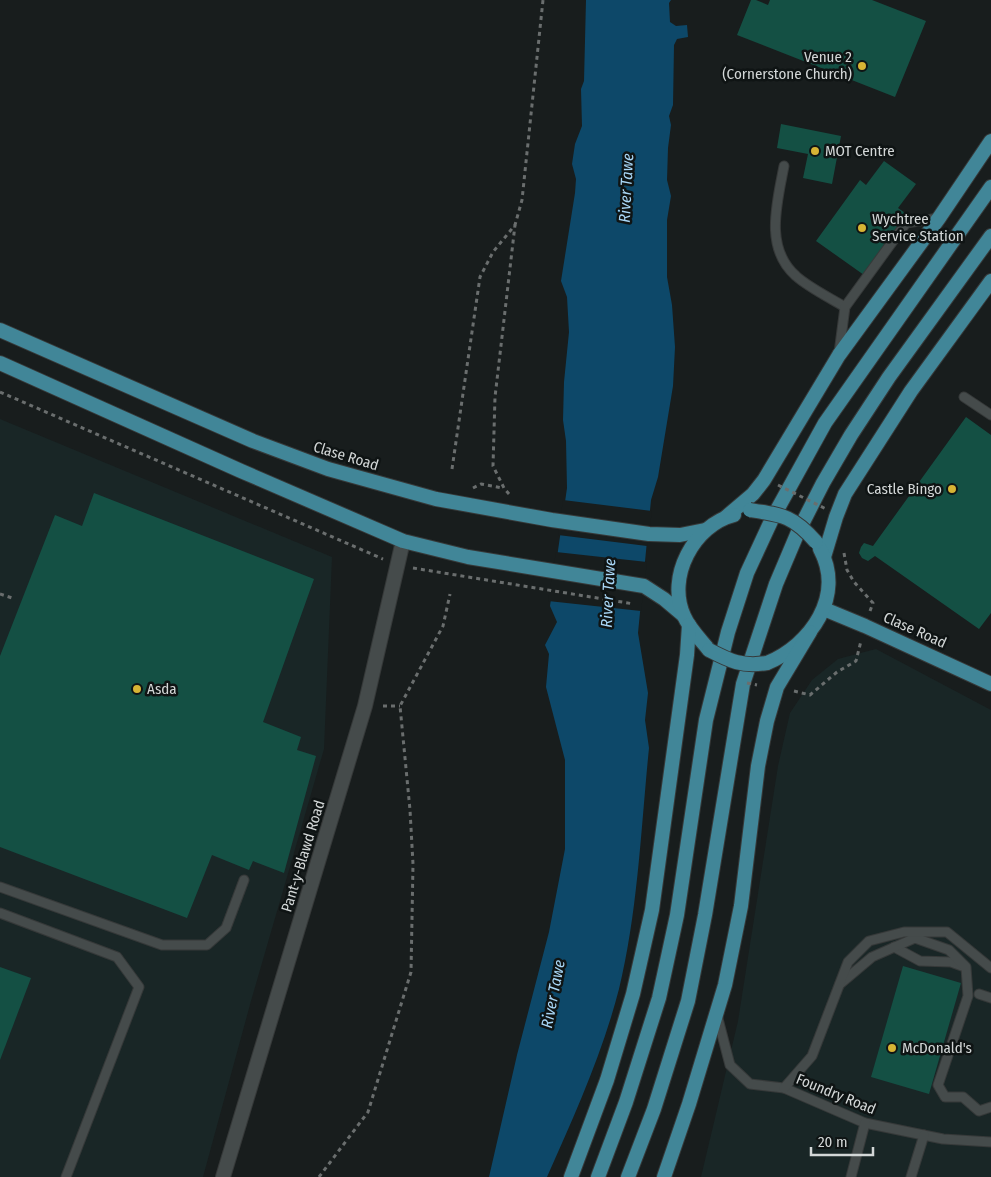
<svg xmlns="http://www.w3.org/2000/svg" width="991" height="1177" font-family="'Fira Sans Condensed',sans-serif">
<rect width="100%" height="100%" fill="#181d1d"/>
<g fill="#192626">
<polygon points="0,419 332,557 324,749 251,1001 203,1177 0,1177"/>
<polygon points="876,649 991,710 991,1177 701,1177 738,1021 778,766 790,713 812,680 838,659"/>
</g>
<path fill="#0d4869" d="M586,0h85l-2,3 1,19 6,4 11,-1 1,12 -11,2 -3,6 -1,60 -4,11 2,9 -3,23 -1,32 4,16 -4,24v57l5,28 3,42 -2,39 -15,91 -7,23 -13,133 10,60 -3,27 4,28c-8,79 -11,163 -30,241 -17,66 -45,127 -72,188h-58l28,-122 32,-123 16,-83v-89l-19,-73 3,-33 -4,-9 12,-23 -7,-16 17,-118 -1,-47 -3,-21 1,-38 5,-50 -2,-35 -6,-16 14,-88 1,-14 -4,-15 3,-20 7,-18 -1,-37 3,-8z"/>
<g fill="#181d1d">
<polygon points="563,500 652,511 647,546 558,535"/>
<polygon points="556,552 647,562 641,611 548,601"/>
</g>
<g fill="#145044">
<polygon points="751,0 756,0 768,5 770,0 872,0 926,21 895,97 737,35"/>
<polygon points="781,124 841,136 832,184 803,178 808,154 777,148"/>
<polygon points="884,161 916,184 898,208 908,215 864,275 816,241 860,180 866,185"/>
<polygon points="966,417 991,435 991,613 979,629 875,556 868,561 862,558 859,553 861,547 864,543 873,546"/>
<polygon points="94,493 314,579 263,722 301,737 297,750 316,756 284,873 253,861 249,870 212,855 187,918 0,847 0,656 55,515 82,526"/>
<polygon points="903,966 961,983 929,1094 871,1077"/>
<polygon points="0,967 31,978 0,1060"/>
</g>
<g fill="none" stroke-linecap="round" stroke-linejoin="round">
<g stroke="#363939" stroke-width="11">
<g id="service">
<path d="M784,166c-7,37 -20,82 12,110 12,11 34,22 49,31"/>
<polyline points="839,353 845,307 906,223 939,218"/>
<polyline points="964,397 991,415"/>
<polyline points="0,887 162,945 207,945 226,928 244,880"/>
<polyline points="0,913 117,957 139,987 66,1177"/>
<polyline points="894,947 920,961 951,962 962,966"/>
<polyline points="840,984 872,957 915,938 949,950 966,967 968,996 938,1085 945,1097 963,1097 979,1111 991,1107"/>
<polyline points="979,994 991,998"/>
<polyline points="717,1015 730,1065 750,1084 784,1088 865,1123 943,1139 991,1142"/>
<polyline points="784,1088 812,1056 848,962 869,941 904,932 947,932 991,968"/>
<polyline points="851,1177 865,1123"/>
<polyline points="911,1177 924,1135"/>
</g>
</g>
<g stroke="#363939" stroke-width="16">
<polyline id="minor" points="223,1177 365,706 403,541"/>
</g>
<g stroke="#363939" stroke-width="16">
<g id="primary">
<polyline points="0,330 253,441 328,469 436,499 552,520 649,534 680,535 705,530"/>
<polyline points="0,363 241,471 403,541 468,557 644,586 664,599 683,615"/>
<polyline points="726,517 753,494 764,480 839,355 939,218 991,141"/>
<polyline points="824,557 836,517 845,494 911,391 991,281"/>
<polyline points="824,609 865,626 991,684"/>
<path d="M709,650c-9,-11 -20,-22 -25,-34 -18,-39 10,-91 50,-101"/>
<path d="M767,663c44,-18 78,-67 53,-114"/>
<polyline points="571,1177 607,1080 633,994 652,910 687,655 689,625"/>
<polyline points="598,1177 626,1102 659,998 677,915 706,720 728,632 747,573 772,519 825,423 991,187"/>
<polyline points="628,1177 654,1109 688,1001 705,915 743,684 776,584 798,532 823,483 851,435 889,377 991,236"/>
<polyline points="664,1177 689,1104 725,985 741,906 758,766 767,721 777,687 810,632"/>
</g>
</g>
<g stroke="#6a6e6e" stroke-width="3" stroke-dasharray="4 4" stroke-linecap="butt">
<polyline points="0,392 383,559"/>
<polyline points="452,469 480,277 493,252 515,225 522,200 543,0"/>
<polyline points="473,488 481,484 503,488"/>
<polyline points="509,494 504,488 493,466 495,397 515,225"/>
<polyline points="844,553 847,570 854,582 873,603 870,611"/>
<polyline points="413,568 634,604"/>
<polyline points="0,594 15,599"/>
<polyline points="794,691 810,695 837,672 856,661 861,641"/>
<polyline points="383,706 400,706"/>
<polyline points="319,1177 368,1112 411,972 413,864 410,810 400,706 443,626 450,594"/>
</g>
<use href="#service" stroke="#454b4b" stroke-width="9"/>
<use href="#minor" stroke="#454b4b" stroke-width="14"/>
<use href="#primary" stroke="#418698" stroke-width="14"/>
<g stroke="#363939" stroke-width="16" stroke-linecap="butt">
<g id="primary-bridge">
<path d="M750,510c33,5 43,6 66,32"/>
<path d="M709,650c21,11 33,17 58,13"/>
</g>
</g>
<g stroke="#6a6e6e" stroke-width="3" stroke-dasharray="4 4" stroke-linecap="butt">
<polyline points="778,485 826,509"/>
<polyline points="747,683 757,685"/>
</g>
<use href="#primary-bridge" stroke="#418698" stroke-width="14"/>
</g>
<g fill="#d7b434" stroke="#0f1414" stroke-width="2">
<circle cx="862" cy="66" r="5"/>
<circle cx="815" cy="151" r="5"/>
<circle cx="862" cy="228" r="5"/>
<circle cx="952" cy="489" r="5"/>
<circle cx="137" cy="689" r="5"/>
<circle cx="892" cy="1048" r="5"/>
</g>
<g text-anchor="middle" dominant-baseline="central" stroke-width="5" stroke-linejoin="round" paint-order="stroke">
<g font-size="15" fill="#d3d7d7" stroke="#0f1414" text-anchor="start">
<text x="852" y="57" text-anchor="end">Venue 2<tspan x="852" dy="17">(Cornerstone Church)</tspan></text>
<text x="825" y="151">MOT Centre</text>
<text x="872" y="219">Wychtree<tspan x="872" dy="17">Service Station</tspan></text>
<text x="942" y="489" text-anchor="end">Castle Bingo</text>
<text x="147" y="689">Asda</text>
<text x="902" y="1048">McDonald's</text>
</g>
<g font-size="15" fill="#d3d7d7" stroke="#0f1414">
<text transform="translate(346 456) rotate(17)">Clase Road</text>
<text transform="translate(915 630) rotate(24)">Clase Road</text>
<text transform="translate(303 856) rotate(-73)">Pant-y-Blawd Road</text>
<text transform="translate(836 1094) rotate(22)">Foundry Road</text>
</g>
<g font-size="16" font-style="italic" fill="#a9d7f7" stroke="#0f1414">
<text transform="translate(626 188) rotate(-87)">River Tawe</text>
<text transform="translate(608 593) rotate(-87)">River Tawe</text>
<text transform="translate(553 994) rotate(-79)">River Tawe</text>
</g>
</g>
<path d="M811 1147v8h62v-8" fill="none" stroke="#d3d7d7" stroke-width="2.5"/>
<text x="818" y="1147" font-size="15" fill="#d3d7d7" stroke="#0f1414" stroke-width="4" paint-order="stroke">20 m</text>
</svg>
